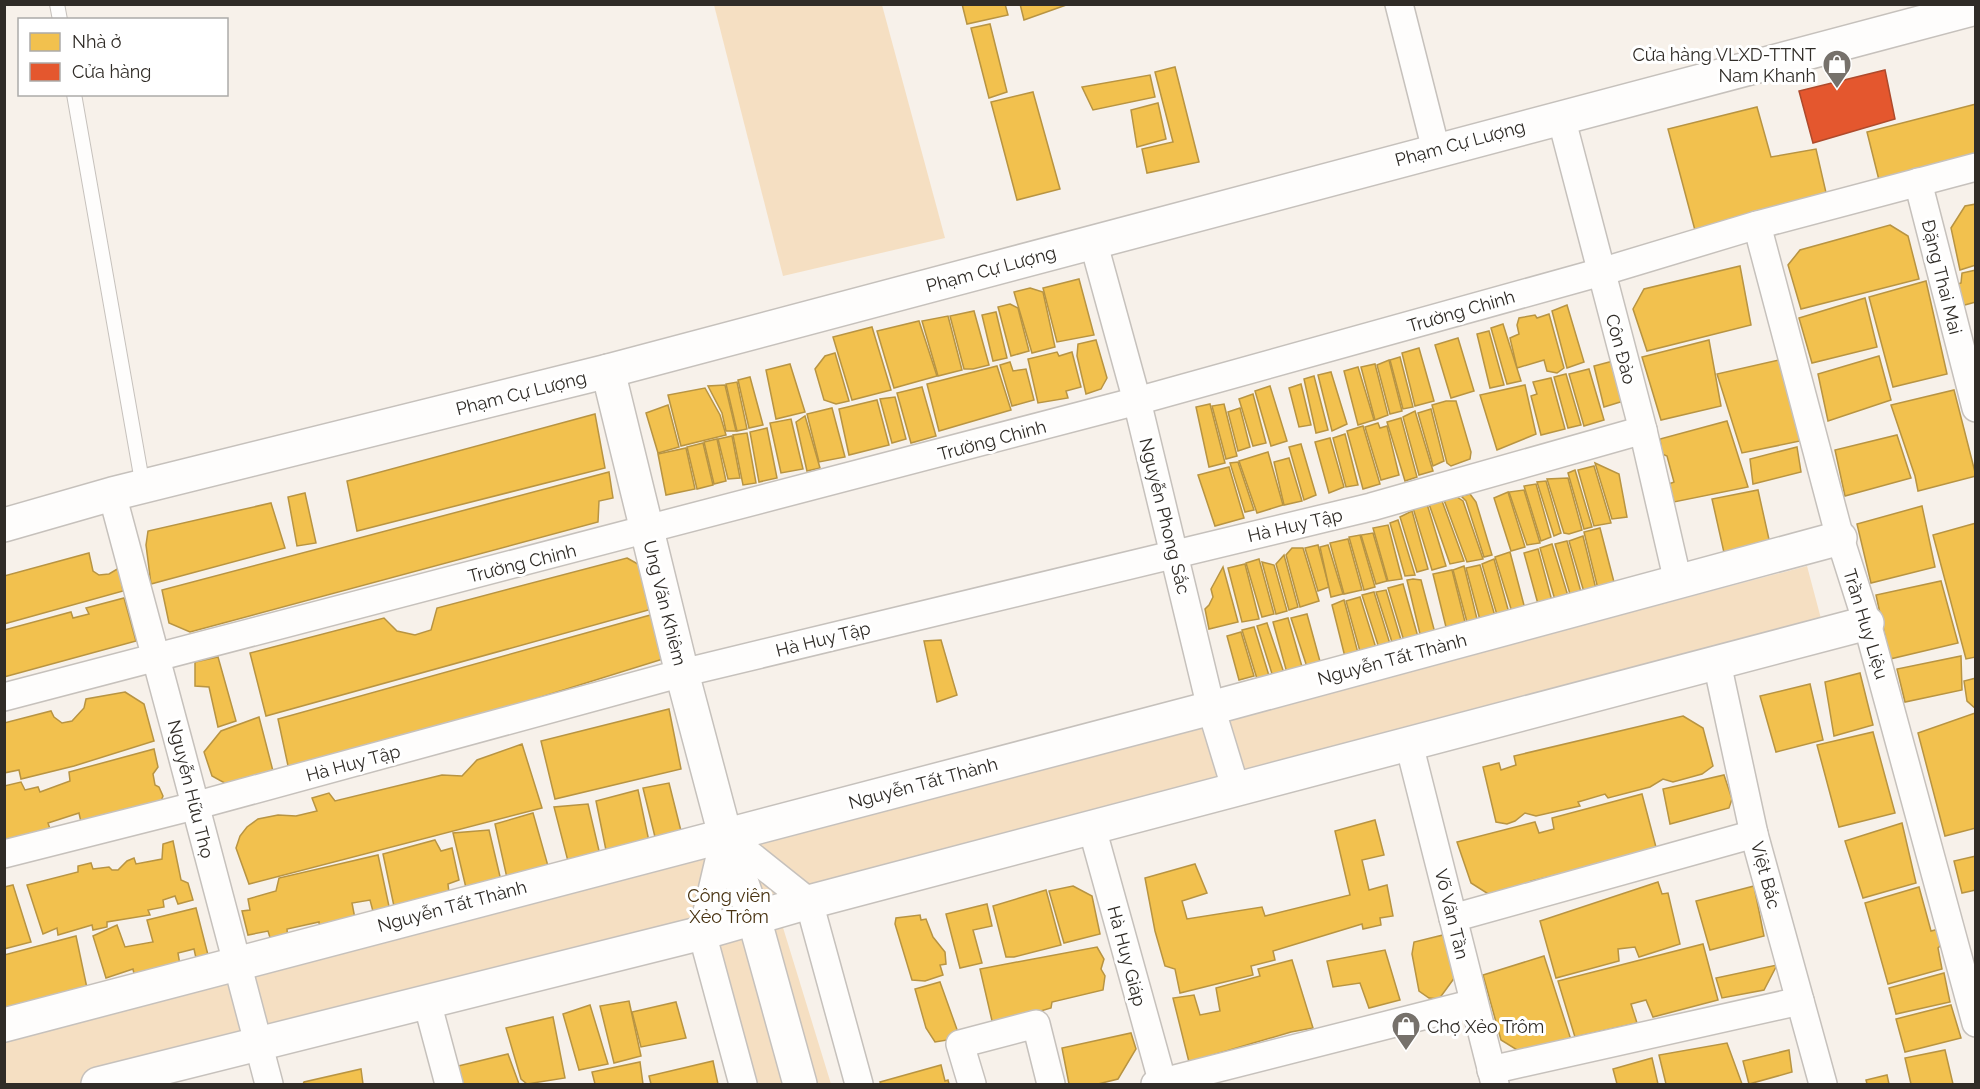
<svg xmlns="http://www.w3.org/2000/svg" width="1980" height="1089" font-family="Raleway,sans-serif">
<rect width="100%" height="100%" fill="#f7f1ea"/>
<g fill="#f5dfc2">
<polygon points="714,5 882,5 945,238 783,276"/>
<polygon points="1807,566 1828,645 781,921 831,1084 735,1084 690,944 157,1084 5,1084 5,1040"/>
</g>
<g fill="#f2c14e" stroke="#b89442" stroke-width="1.5">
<polygon points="962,4 1005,4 1008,15 967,24"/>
<polygon points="1020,4 1069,4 1024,20"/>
<polygon points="990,24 1007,92 989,98 971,28"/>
<polygon points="1175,67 1199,162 1147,173 1142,149 1173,142 1155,72"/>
<polygon points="1150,75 1155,97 1093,110 1082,87"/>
<polygon points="1033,92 1060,189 1017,200 991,102"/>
<polygon points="1158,103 1166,139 1137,147 1131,110"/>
<polygon points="1976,104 1976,157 1880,184 1867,132"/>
<polygon points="1757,107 1771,157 1816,149 1827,197 1696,234 1668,129"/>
<polygon points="1976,204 1976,265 1960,270 1951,228 1965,206"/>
<polygon points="1890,225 1908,236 1919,279 1801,309 1788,265 1800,250"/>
<polygon points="1740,266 1751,325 1647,351 1633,309 1644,289"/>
<polygon points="1976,270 1976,302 1961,306 1955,285 1961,283 1962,273"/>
<polygon points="1079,279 1094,335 1057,342 1043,288"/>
<polygon points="1926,281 1947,374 1893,387 1869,297"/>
<polygon points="1030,288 1043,292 1055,347 1032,353 1014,292"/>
<polygon points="1865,298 1877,347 1812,363 1799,318"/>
<polygon points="1010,304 1018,308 1029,351 1011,356 998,307"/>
<polygon points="1567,305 1584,362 1567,368 1552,311"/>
<polygon points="974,311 989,365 973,369 964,369 950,316"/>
<polygon points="996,312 1007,358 993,361 982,315"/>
<polygon points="1549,314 1564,368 1557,373 1547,371 1544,360 1517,368 1510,338 1519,334 1517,325 1519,318 1535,315 1537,318"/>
<polygon points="948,316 962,370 938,376 922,321"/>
<polygon points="919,321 937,376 894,388 877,331"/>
<polygon points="1503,324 1521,381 1507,384 1491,328"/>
<polygon points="872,327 891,390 852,400 833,337"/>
<polygon points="1489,331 1504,385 1490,388 1477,334"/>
<polygon points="1458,338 1474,391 1451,398 1435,345"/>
<polygon points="1096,340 1107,378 1101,389 1086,394 1077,356 1078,344"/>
<polygon points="1709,340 1721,406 1661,420 1642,357"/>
<polygon points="1419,348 1434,401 1415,406 1402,353"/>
<polygon points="1057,352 1059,356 1072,352 1081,387 1066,391 1068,398 1038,403 1028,359"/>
<polygon points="835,353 849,401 836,404 824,400 815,369 825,356"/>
<polygon points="1879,356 1891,400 1828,421 1818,374"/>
<polygon points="1400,357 1413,407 1403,409 1390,360"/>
<polygon points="1783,359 1800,441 1742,453 1717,374"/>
<polygon points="1389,360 1402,411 1390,414 1377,365"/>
<polygon points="1617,360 1627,400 1604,407 1594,366"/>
<polygon points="1010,362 1013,371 1026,369 1034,400 1012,406 1000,365"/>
<polygon points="790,364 805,412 776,419 766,370"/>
<polygon points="1375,364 1388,415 1375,420 1361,367"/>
<polygon points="997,366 1011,410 939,431 927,384"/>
<polygon points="1358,367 1374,420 1358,425 1344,371"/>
<polygon points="1589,369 1604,420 1584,426 1569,374"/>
<polygon points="1331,372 1347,424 1332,431 1318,375"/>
<polygon points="1566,374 1581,425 1568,428 1554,377"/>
<polygon points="1314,376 1328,430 1316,433 1304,379"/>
<polygon points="750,377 763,425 749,428 738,380"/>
<polygon points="1551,378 1565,429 1541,435 1531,396 1537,394 1533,382"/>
<polygon points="737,382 747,429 737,431 726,384"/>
<polygon points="1301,384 1311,425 1299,427 1289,388"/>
<polygon points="725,385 736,431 726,431 722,413 708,386"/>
<polygon points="1525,385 1536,434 1497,450 1480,395"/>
<polygon points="1270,386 1287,441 1271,446 1255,391"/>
<polygon points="922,387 936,436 911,443 897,393"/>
<polygon points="705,388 720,415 726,435 681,446 668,395"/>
<polygon points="1954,390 1976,476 1918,491 1915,476 1891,405"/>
<polygon points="1253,394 1266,443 1253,446 1239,399"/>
<polygon points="895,397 906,439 892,443 880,399"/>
<polygon points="877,400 889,445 849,455 839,409"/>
<polygon points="1446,401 1456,401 1471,452 1470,459 1451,466 1447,463 1432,405"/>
<polygon points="1210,404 1225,463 1209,467 1196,407"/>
<polygon points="1224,404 1237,456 1226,459 1212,406"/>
<polygon points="668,405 679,447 658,453 646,413"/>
<polygon points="832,408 845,457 819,462 807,414"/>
<polygon points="1240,408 1250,447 1238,451 1228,412"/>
<polygon points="1431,409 1444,461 1433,466 1418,413"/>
<polygon points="1415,411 1433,471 1419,475 1403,417"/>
<polygon points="595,414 605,468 357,531 347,481"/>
<polygon points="805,416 820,468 807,471 796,422"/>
<polygon points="1401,418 1417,477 1405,481 1387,422"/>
<polygon points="791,419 803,469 781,473 770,423"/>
<polygon points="1727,421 1748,487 1674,502 1669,484 1674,482 1667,456 1662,454 1660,439"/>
<polygon points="1378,423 1380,428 1387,426 1399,475 1381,480 1365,427"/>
<polygon points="1363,426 1380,484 1363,489 1347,431"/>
<polygon points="767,428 777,478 759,482 750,432"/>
<polygon points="747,433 756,483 743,485 733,435"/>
<polygon points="1345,434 1358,485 1346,487 1333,438"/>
<polygon points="1897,435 1911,478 1845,496 1835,450"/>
<polygon points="732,436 740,478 728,479 718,439"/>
<polygon points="1330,438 1344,487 1329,493 1315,442"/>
<polygon points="717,439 726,481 714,484 704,442"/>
<polygon points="703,443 713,485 697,489 687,447"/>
<polygon points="1301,444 1316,495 1304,500 1289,447"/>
<polygon points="1797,447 1801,472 1753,484 1750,459"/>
<polygon points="686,448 695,489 666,495 658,454"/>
<polygon points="1268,452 1283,505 1257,513 1239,461"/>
<polygon points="1289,458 1302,501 1284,505 1274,462"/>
<polygon points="1238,462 1254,510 1245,512 1230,463"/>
<polygon points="1595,463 1619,474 1627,517 1612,519"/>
<polygon points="1594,466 1611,523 1594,526 1578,470"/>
<polygon points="1229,467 1244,518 1215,526 1198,475"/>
<polygon points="1575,470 1592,527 1584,529 1568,473"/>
<polygon points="609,472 613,498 599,501 598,522 190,632 169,623 162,590"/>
<polygon points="1568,478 1582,530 1569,534 1564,533 1547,479"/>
<polygon points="1546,481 1561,533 1554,536 1537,482"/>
<polygon points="1536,484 1551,537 1541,541 1524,486"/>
<polygon points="1524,490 1540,543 1527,545 1509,492"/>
<polygon points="1758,490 1770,544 1725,557 1712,499"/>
<polygon points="1508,492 1525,547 1511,551 1494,498"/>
<polygon points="305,493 316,543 297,546 288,497"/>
<polygon points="1470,494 1476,502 1492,555 1484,557 1466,501 1461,496"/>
<polygon points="1457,497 1463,501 1483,559 1467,562 1444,500"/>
<polygon points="1442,501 1464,561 1450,564 1429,504"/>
<polygon points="271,503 285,548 151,584 146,545 148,531"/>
<polygon points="1427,504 1446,566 1432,570 1413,508"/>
<polygon points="1922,506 1935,567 1871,583 1857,524"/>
<polygon points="1412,511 1428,569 1417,572 1400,517"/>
<polygon points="1398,520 1415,575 1405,576 1390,523"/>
<polygon points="1976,523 1976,657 1966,659 1933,535"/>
<polygon points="1388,525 1402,579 1388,581 1373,528"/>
<polygon points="1600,528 1615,586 1598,589 1584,532"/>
<polygon points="1373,533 1387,581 1376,584 1361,535"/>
<polygon points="1360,535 1375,587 1364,590 1349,537"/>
<polygon points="1583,536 1596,589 1584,592 1569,541"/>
<polygon points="1348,539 1362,590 1344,594 1330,543"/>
<polygon points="1567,541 1581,592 1570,594 1555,544"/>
<polygon points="1552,544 1568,596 1555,600 1540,548"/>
<polygon points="1318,545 1329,587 1318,591 1305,548"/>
<polygon points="1328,545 1343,594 1331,597 1320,547"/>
<polygon points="1292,548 1303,548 1319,601 1300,607 1286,555"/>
<polygon points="1538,549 1552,601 1538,604 1524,553"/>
<polygon points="1510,552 1525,609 1512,612 1495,557"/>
<polygon points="89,553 93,571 99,575 109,574 119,568 123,591 4,624 4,576"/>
<polygon points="1284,555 1298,607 1289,610 1276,564"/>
<polygon points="627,558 645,568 652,609 266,716 250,653 384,618 397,631 415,635 431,630 437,608"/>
<polygon points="1259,559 1274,614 1262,617 1246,563"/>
<polygon points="1494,559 1509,613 1497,615 1482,564"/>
<polygon points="1262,562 1274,565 1287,611 1276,614"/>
<polygon points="1245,564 1259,619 1242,622 1228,568"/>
<polygon points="1480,565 1495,616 1480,620 1466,568"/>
<polygon points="1464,566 1477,619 1467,622 1453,570"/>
<polygon points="1223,567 1238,622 1209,629 1205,609 1209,605 1213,597 1211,589"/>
<polygon points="1452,570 1465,622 1446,627 1433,574"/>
<polygon points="1413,579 1421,580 1435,633 1421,638 1407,580"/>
<polygon points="1941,581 1958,643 1890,659 1876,595"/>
<polygon points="1403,584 1418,637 1404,641 1388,588"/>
<polygon points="1386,590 1401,640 1392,642 1376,592"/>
<polygon points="1374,592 1390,644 1379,648 1362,595"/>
<polygon points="1360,597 1376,648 1361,655 1346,601"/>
<polygon points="124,598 136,641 4,677 4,630 71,612 73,618 89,614 86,608"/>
<polygon points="1344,600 1358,653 1345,657 1332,605"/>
<polygon points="654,614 663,659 290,775 278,719"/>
<polygon points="1307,614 1321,665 1308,670 1291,618"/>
<polygon points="1288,618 1303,670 1287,673 1273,622"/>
<polygon points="1267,623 1284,673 1273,677 1257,626"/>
<polygon points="1254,627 1270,679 1258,682 1242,630"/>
<polygon points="1241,632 1254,676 1239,680 1227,636"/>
<polygon points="941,640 957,695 937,702 924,641"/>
<polygon points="1961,656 1962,690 1905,702 1897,669"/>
<polygon points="218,657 236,721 218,727 209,687 195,686 195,662"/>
<polygon points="1860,673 1873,725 1834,736 1825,682"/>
<polygon points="1976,678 1976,709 1967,701 1964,681"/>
<polygon points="1810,684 1823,740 1776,752 1760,696"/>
<polygon points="125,692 144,704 154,741 74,766 21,779 19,770 4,773 4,723 51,711 54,717 62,723 72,721 84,708 86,699"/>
<polygon points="669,709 681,769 555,799 541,741"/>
<polygon points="1975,713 1976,828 1945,836 1918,733"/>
<polygon points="1683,716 1703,728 1713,766 1702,774 1673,782 1663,779 1650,787 1608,798 1605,794 1578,802 1580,806 1536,816 1525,813 1515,821 1507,824 1496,822 1483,767 1499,763 1501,770 1516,765 1514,756"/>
<polygon points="259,717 274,775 230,786 212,776 204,752 221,731"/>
<polygon points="1873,732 1895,813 1839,827 1817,745"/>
<polygon points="522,744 542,808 249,884 236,848 240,836 247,827 258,819 278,815 296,816 317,811 312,798 329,793 335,801 442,775 462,776 477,760"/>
<polygon points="154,749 158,767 153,774 155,785 159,787 163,796 160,804 108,820 106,814 81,822 79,813 48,823 52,835 4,848 4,786 21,782 25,790 38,787 40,792 70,781 69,772"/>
<polygon points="1724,775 1732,799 1729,808 1670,824 1663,789"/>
<polygon points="669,783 683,839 657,845 643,788"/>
<polygon points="638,790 650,846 607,855 596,801"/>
<polygon points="1642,794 1657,851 1531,881 1532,887 1493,897 1471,883 1457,842 1535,822 1539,833 1554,829 1552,818"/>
<polygon points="588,804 600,855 569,865 554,807"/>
<polygon points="533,813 550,873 507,878 495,824"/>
<polygon points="1375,820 1384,855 1362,860 1369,890 1387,885 1393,916 1380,918 1381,925 1363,929 1362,924 1273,951 1275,960 1251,966 1253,975 1180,993 1175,969 1165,966 1155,931 1145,878 1195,864 1207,893 1182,901 1187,919 1262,907 1265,916 1350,895 1335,831"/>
<polygon points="1902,823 1916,883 1863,898 1845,841"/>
<polygon points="489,830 502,885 467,892 453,833"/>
<polygon points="435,840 441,851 452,848 459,880 448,884 449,893 395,911 383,854"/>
<polygon points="173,841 181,880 188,883 193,900 178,904 175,896 163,900 164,907 148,910 150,915 107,922 107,927 93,930 92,925 58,935 57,928 43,934 27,885 78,872 78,866 91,863 93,869 109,867 112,870 118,870 127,861 134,858 136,864 162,859 163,844"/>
<polygon points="378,855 390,911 374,915 370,900 352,903 356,924 320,932 319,922 287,929 288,943 272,944 268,931 248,935 242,911 250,910 248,899 276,891 279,878"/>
<polygon points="1976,856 1976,890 1962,893 1954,861"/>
<polygon points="1658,882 1662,894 1668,893 1680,944 1639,957 1635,947 1618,949 1619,961 1556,978 1540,921"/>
<polygon points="13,885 31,942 4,949 4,887"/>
<polygon points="1073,886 1092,896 1100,934 1064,943 1049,891"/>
<polygon points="1754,886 1764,936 1710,950 1696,901"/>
<polygon points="1919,887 1931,931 1939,929 1943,943 1938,948 1942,969 1888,984 1865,903"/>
<polygon points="1046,890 1061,945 1014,957 1006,957 993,906"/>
<polygon points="987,904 992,926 973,930 982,963 960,968 946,914"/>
<polygon points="196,908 208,955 196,958 194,949 178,953 180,965 136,983 133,969 106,978 93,936 117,925 125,947 153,942 147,920"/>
<polygon points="920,915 921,920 926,919 933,937 945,952 946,964 940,965 943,975 925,981 912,980 895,924 896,918"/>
<polygon points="1443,935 1455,977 1439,999 1429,998 1419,991 1412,954 1414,942"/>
<polygon points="76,936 87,988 4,1013 4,955"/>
<polygon points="1703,944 1718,1000 1653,1017 1646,1000 1631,1004 1637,1023 1575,1037 1558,981"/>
<polygon points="1097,947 1104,959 1101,969 1105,976 1103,990 1052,1002 1051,1008 993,1025 980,969"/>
<polygon points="1385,950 1400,1000 1369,1008 1360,983 1333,987 1327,961"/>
<polygon points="1544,956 1572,1043 1522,1053 1501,1040 1483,975"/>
<polygon points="1292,960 1313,1028 1291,1032 1189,1062 1173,998 1194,995 1200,1015 1220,1011 1216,988 1260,976 1258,969"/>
<polygon points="1777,965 1764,990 1722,998 1716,978"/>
<polygon points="1944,973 1950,1002 1896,1014 1889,988"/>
<polygon points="940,982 960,1038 935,1042 926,1028 915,989"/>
<polygon points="629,1001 641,1056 614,1063 600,1006"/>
<polygon points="676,1002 686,1038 641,1047 632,1012"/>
<polygon points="590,1005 608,1064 579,1070 563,1014"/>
<polygon points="1951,1005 1961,1038 1905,1052 1896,1019"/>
<polygon points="553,1017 565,1078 527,1084 521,1079 506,1028"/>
<polygon points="1131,1033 1136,1049 1118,1079 1098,1084 1069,1084 1062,1048"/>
<polygon points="1727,1043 1742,1084 1666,1084 1659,1055"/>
<polygon points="1789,1050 1792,1072 1749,1084 1743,1061"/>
<polygon points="1945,1050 1953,1084 1911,1084 1905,1058"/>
<polygon points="508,1054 519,1084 459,1084 454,1067"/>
<polygon points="1652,1058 1658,1084 1617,1084 1613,1069"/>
<polygon points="713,1061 718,1084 651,1084 649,1076"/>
<polygon points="640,1062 643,1084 595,1084 592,1072"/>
<polygon points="941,1065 945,1081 948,1080 949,1084 881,1084 880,1082"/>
<polygon points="361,1069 363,1084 303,1084 304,1082"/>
<polygon points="1887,1075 1889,1084 1867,1084 1866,1080"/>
</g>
<polygon fill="#e4572e" stroke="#ae4a2c" stroke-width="1.5" points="1885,70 1895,119 1813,143 1799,91"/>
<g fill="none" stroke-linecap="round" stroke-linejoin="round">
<g stroke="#c6c1bc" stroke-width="16">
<g id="service">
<polyline points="57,4 60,20"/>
<polyline points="74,94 143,487"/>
</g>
</g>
<g stroke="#c6c1bc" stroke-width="30">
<g id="minor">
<polyline points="1399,4 1436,150"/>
<polyline points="1561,117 1643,430 1678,582"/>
<polyline points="1918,182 1976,408"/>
<polyline points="1757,225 1840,538 1867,623 1976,1023"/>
<polyline points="1093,241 1137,401 1211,708 1236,790"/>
<path d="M112,494c54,196 104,394 157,590"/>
<polyline points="1717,663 1754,834 1823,1084"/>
<polyline points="4,697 1137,401 1601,272 1757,225 1976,167"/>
<polyline points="1409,744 1495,1084"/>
<polyline points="1092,828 1163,1084"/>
<polyline points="4,854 194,806 682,673 1371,507 1643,430"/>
<polyline points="1453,918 1754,834"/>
<polyline points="427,1002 449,1084"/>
<polyline points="1491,1070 1800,1001"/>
<polyline points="743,1084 702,933 725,835 809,902 859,1084"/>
<polyline points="972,1084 960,1044 1036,1024 1051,1084"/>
<polyline points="1155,1084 1474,1003"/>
</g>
</g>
<g stroke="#c6c1bc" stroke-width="36">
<g id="tertiary">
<polyline points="608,371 682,673 725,835 754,918 800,1084"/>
<polyline points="4,525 112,494 608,371 1976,8"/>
<polyline points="4,1025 1211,708 1840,538"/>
<polyline points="98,1084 702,933 809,902 1867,623"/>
</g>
</g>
<use href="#service" stroke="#fefdfc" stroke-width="14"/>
<use href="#minor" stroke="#fefdfc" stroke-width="27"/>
<use href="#tertiary" stroke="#fefdfc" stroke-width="33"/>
</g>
<defs>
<g id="shop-pin" transform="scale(1.5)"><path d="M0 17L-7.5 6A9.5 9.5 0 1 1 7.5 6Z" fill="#76716b" stroke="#fff"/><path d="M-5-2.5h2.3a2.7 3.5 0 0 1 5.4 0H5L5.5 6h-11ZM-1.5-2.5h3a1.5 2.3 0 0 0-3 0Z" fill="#fff"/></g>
</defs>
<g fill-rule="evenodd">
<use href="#shop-pin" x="1837" y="64"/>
<use href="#shop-pin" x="1406" y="1026"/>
</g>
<g text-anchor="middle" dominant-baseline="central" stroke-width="6" stroke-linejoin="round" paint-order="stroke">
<g font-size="18" fill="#302c27" stroke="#fff" text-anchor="end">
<text x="1816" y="54">Cửa hàng VLXD-TTNT<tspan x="1816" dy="21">Nam Khanh</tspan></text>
<text x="1427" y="1026" text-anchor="start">Chợ Xẻo Trôm</text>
</g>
<g font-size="18" fill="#302c27" stroke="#fff">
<text transform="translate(1460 143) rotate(-15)">Phạm Cự Lượng</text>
<text transform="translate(991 269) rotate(-15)">Phạm Cự Lượng</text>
<text transform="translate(1942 277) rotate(76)">Đặng Thai Mai</text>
<text transform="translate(1461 311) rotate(-16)">Trường Chinh</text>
<text transform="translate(1621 349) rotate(75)">Côn Đảo</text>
<text transform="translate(521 393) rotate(-14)">Phạm Cự Lượng</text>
<text transform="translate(992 440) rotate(-15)">Trường Chinh</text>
<text transform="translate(1165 516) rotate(76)">Nguyễn Phong Sắc</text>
<text transform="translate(1295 525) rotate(-13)">Hà Huy Tập</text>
<text transform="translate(522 563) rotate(-14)">Trường Chinh</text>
<text transform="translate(665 603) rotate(76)">Ung Văn Khiêm</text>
<text transform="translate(1866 624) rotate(73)">Trần Huy Liệu</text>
<text transform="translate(823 639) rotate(-14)">Hà Huy Tập</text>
<text transform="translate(1392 659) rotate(-15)">Nguyễn Tất Thành</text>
<text transform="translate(353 763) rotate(-15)">Hà Huy Tập</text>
<text transform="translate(923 783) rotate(-15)">Nguyễn Tất Thành</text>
<text transform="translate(191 789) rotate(76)">Nguyễn Hữu Thọ</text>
<text transform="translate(1766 875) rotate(75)">Việt Bắc</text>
<text transform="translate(452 906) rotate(-15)">Nguyễn Tất Thành</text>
<text transform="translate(1452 914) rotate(76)">Võ Văn Tần</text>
<text transform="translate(1127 956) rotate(75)">Hà Huy Giáp</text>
</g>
<g font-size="18" fill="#493311" stroke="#fff">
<text x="729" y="895">Công viên<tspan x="729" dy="21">Xẻo Trôm</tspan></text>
</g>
</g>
<rect width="1980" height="1089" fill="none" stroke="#302c27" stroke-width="12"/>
<rect x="18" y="18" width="210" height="78" fill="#ffffff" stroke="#acaba9" stroke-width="1.5"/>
<rect x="30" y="33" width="30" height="18" fill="#f2c14e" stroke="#acaba9" stroke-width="1.5"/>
<text x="72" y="48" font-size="18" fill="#302c27">Nhà ở</text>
<rect x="30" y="63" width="30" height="18" fill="#e4572e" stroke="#acaba9" stroke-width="1.5"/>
<text x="72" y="78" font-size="18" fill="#302c27">Cửa hàng</text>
</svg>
